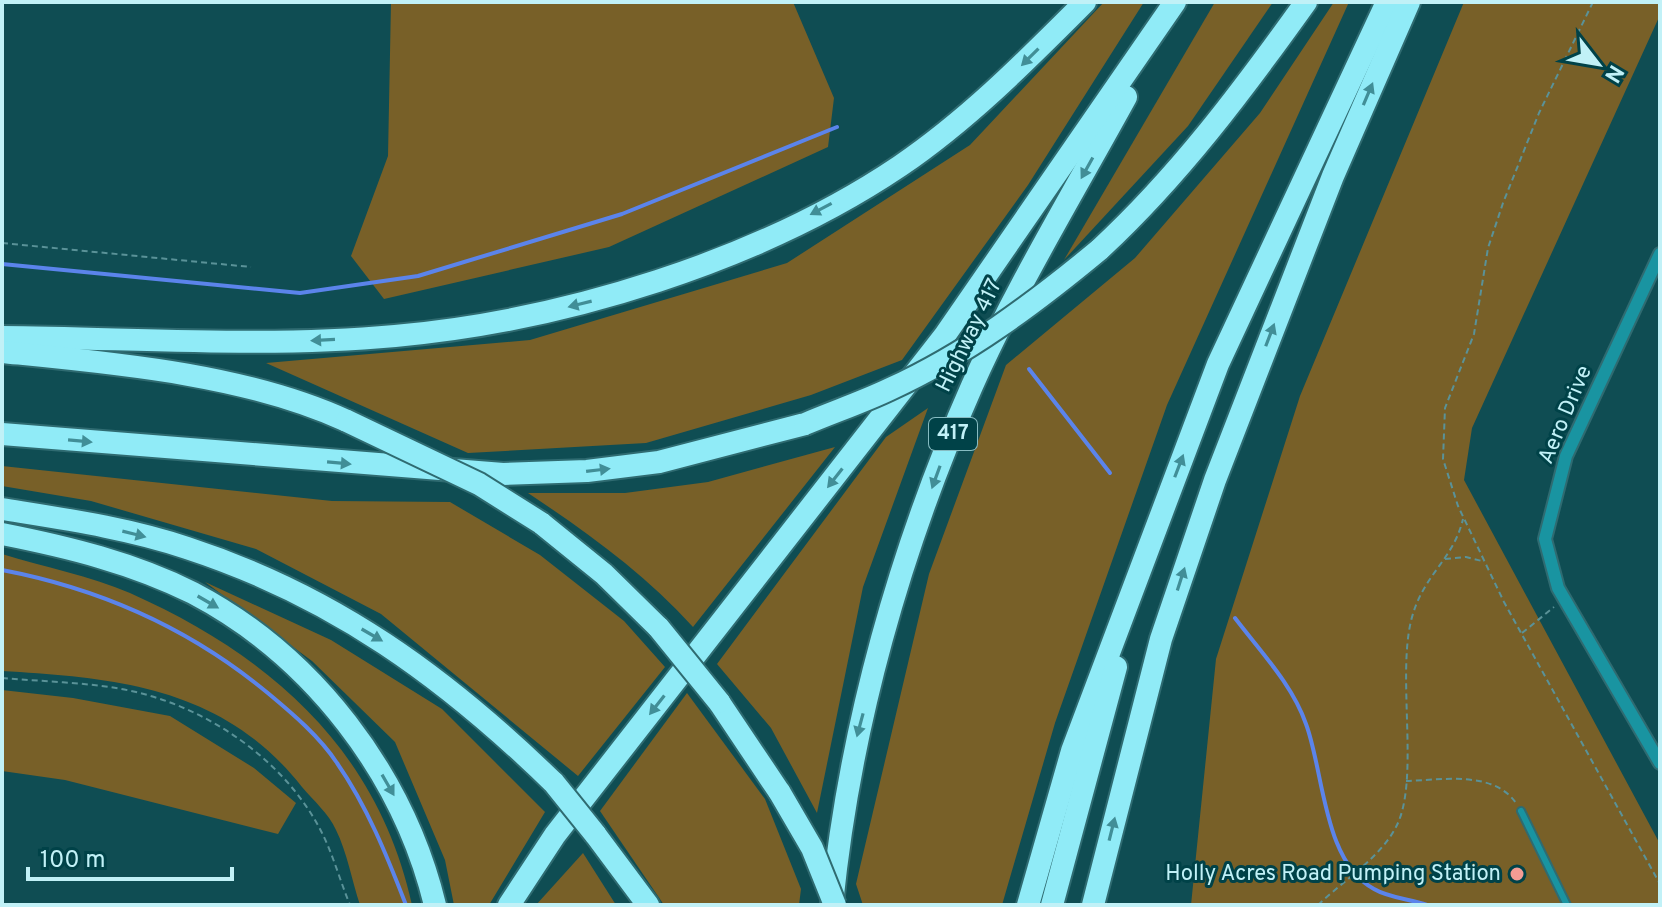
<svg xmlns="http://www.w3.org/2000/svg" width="1662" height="907" font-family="Overpass,sans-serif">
<rect width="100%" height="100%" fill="#0f4d53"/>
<g fill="#786028">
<polygon points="391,2 793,2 834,98 828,147 609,247 384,299 351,256 388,156"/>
<polygon points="1104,2 1144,2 1028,185 902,360 811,395 646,443 468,453 266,363 530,340 787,263 970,145"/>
<polygon points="1215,2 1273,2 1188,126 1064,260"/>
<polygon points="1334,2 1349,2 1167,405 1055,723 1002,905 863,905 856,884 929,574 1006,365 1135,258 1260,113"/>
<polygon points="1464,2 1660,2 1660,15 1472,428 1464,480 1660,844 1660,905 1191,905 1216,659 1300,396"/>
<polygon points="928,408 863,587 817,813 771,728 717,664 886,437"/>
<path d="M835,447l-142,180c-48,-53 -105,-94 -165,-134h97l83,-11z"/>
<polygon points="2,466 332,501 450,502 540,555 624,621 665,667 578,776 381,614 256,549 91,501 2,486"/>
<path d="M2,554c42,13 88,22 128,39 141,63 248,157 282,312h-52c-8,-24 -13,-53 -24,-75 -7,-16 -23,-30 -34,-43 -78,-99 -182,-109 -300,-116z"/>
<polygon points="205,582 331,640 442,709 545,812 489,905 454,905 445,860 395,742 312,661"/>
<polygon points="2,690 73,698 170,716 254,768 296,803 278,834 65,780 2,771"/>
<polygon points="687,693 765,799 801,889 799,905 664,905 600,811"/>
<polygon points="583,853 616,905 536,905"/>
</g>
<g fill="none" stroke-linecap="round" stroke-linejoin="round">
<g stroke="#5b84eb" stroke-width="4">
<polyline points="2,264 300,293 418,276 622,214 837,127"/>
<polyline points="1029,369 1110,473"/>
<path d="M2,570c100,19 189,59 267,124 24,20 51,43 68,69 30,43 50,93 69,142"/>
<path d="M1235,618c25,33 57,66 71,106 18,48 17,138 68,165 15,9 36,10 53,16"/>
</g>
<g stroke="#2f6b71" stroke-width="10">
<polyline id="lane" points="1521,811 1567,905"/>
</g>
<g stroke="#2f6b71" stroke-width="16">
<polyline id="street" points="1660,254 1566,456 1545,539 1558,588 1660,763"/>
</g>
<g stroke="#2f6b71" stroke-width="26">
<g id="highway">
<path d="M1099,250c80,-74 144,-160 207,-248"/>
<path d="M2,337c130,1 263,11 393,-1 168,-15 364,-75 505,-170 69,-47 127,-106 185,-164"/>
<path d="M2,352c111,11 243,22 345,69"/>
<polyline points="2,434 503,474 587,471 659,462 805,424"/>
<path d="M2,509c62,10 126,19 185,39 147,48 258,129 367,235"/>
<polyline points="541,523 604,574 659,628"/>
<path d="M2,534c66,13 131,29 191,59 120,63 210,181 242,312"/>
<polyline points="719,702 780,793"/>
<polyline points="595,834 648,905"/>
<path d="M832,904c18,-178 68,-355 140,-518 44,-99 102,-194 154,-289"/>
<polyline points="509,905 555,835 945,335 1175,2"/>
<polyline points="1028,905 1072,751 1218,364 1387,2"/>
<polyline points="1052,905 1116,667"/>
<polyline points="1093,905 1161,639 1215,480 1333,176 1409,2"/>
</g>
</g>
<g stroke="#5a9298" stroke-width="2" stroke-dasharray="6 4" stroke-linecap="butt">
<polyline points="1593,2 1539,113 1503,203 1488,248 1474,334 1445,408 1443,459 1458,506 1504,602 1660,884"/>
<polyline points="2,243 251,267"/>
<polyline points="1445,559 1466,557 1482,561"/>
<polyline points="1522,633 1554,607"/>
<path d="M2,678c44,4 91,4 134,14 75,18 149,69 185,139 12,23 19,50 29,74"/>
<path d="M1406,781c35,-1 87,-11 110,22"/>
<path d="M1318,905c25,-24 62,-47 78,-78 24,-45 1,-148 15,-206 11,-46 42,-60 52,-102"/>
</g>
<use href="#lane" stroke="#1994a1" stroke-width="6"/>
<use href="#street" stroke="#1994a1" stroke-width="12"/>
<use href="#highway" stroke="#90ebf7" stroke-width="22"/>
<g stroke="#2f6b71" stroke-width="26" stroke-linecap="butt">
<g id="highway-bridge">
<polyline points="347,421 479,484 541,523"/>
<path d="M805,424c28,-12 58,-22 85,-35 77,-35 145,-86 209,-139"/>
<polyline points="659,628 719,702"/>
<polyline points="554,783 595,834"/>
<polyline points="780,793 812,848 835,905"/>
</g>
</g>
<use href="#highway-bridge" stroke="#90ebf7" stroke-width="22"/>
</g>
<defs><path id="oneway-solid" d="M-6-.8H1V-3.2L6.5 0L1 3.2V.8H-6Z" transform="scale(2)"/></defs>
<g fill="#418e97">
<use href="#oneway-solid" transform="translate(1030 57) rotate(135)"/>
<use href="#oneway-solid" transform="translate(1368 94) rotate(-67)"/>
<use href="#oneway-solid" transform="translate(1087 168) rotate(119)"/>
<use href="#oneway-solid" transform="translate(821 209) rotate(152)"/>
<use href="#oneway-solid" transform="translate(580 304) rotate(166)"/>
<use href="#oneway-solid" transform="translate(1270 335) rotate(-69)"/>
<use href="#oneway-solid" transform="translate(323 340) rotate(177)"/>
<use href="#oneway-solid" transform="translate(80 441) rotate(5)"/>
<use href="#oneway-solid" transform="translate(339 463) rotate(5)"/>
<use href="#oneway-solid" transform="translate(1179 466) rotate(-69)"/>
<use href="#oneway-solid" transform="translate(598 470) rotate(-7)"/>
<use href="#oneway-solid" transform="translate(936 477) rotate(110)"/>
<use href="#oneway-solid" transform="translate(835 478) rotate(128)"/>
<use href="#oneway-solid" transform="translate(134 534) rotate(14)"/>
<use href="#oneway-solid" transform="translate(1181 579) rotate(-72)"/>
<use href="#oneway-solid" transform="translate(208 602) rotate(30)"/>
<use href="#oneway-solid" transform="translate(372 635) rotate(30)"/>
<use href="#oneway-solid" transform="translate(657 705) rotate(128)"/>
<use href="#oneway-solid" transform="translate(860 725) rotate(105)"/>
<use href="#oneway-solid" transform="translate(388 785) rotate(60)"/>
<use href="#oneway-solid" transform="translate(1112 829) rotate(-76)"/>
</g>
<circle fill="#f59c94" stroke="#004248" stroke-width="3" cx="1517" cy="874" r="8"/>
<g text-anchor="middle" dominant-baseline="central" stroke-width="6" stroke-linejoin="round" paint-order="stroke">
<rect fill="#004248" stroke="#87bcc2" stroke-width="2" x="929" y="418" width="48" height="32" rx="6"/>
<g font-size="20" font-weight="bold" fill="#c1f1f7">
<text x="953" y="434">417</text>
</g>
<g font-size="22" fill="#c1f1f7" stroke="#004248">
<text transform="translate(970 336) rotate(-64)">Highway 417</text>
<text transform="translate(1566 415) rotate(-67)">Aero Drive</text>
</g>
<g font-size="22" fill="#c1f1f7" stroke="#004248" text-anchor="end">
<text x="1501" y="874">Holly Acres Road Pumping Station</text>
</g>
</g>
<rect width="1662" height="907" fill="none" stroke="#c1f1f7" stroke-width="8"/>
<g transform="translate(1598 64) rotate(121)" stroke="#004248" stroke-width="6" paint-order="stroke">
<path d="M0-6L14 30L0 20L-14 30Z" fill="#c1f1f7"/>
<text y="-12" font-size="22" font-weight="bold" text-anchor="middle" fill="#c1f1f7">N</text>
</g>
<path d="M28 867v12h204v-12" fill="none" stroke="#c1f1f7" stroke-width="4"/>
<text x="40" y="867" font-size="24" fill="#c1f1f7" stroke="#004248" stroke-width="6" paint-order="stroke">100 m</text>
</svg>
